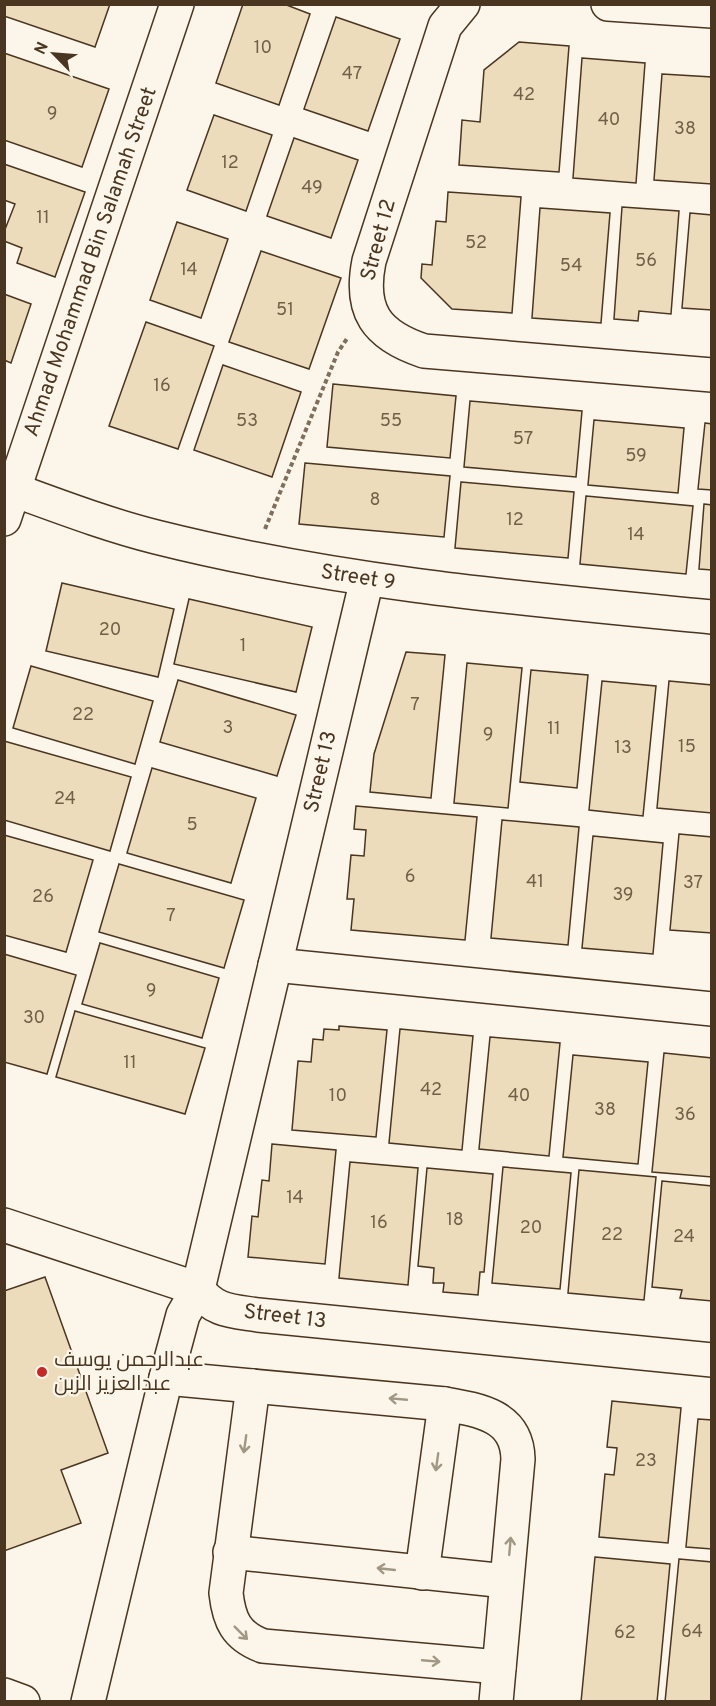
<svg xmlns="http://www.w3.org/2000/svg" width="716" height="1706" font-family="Overpass,Cairo,sans-serif">
<rect width="100%" height="100%" fill="#fbf6e9"/>
<g fill="#ecdcbc" stroke="#4a3520" stroke-width="1.5">
<polygon points="4,4 110,4 95,47 4,16"/>
<polygon points="243,4 284,4 310,14 279,105 216,83"/>
<polygon points="336,17 400,39 368,131 304,109"/>
<polygon points="519,42 569,46 559,172 459,165 462,120 480,122 484,70"/>
<polygon points="4,53 109,89 82,167 4,140"/>
<polygon points="582,58 645,63 636,183 573,178"/>
<polygon points="662,74 712,77 712,184 654,180"/>
<polygon points="214,115 272,135 246,211 187,190"/>
<polygon points="294,138 358,160 331,238 267,216"/>
<polygon points="4,164 85,192 55,277 17,263 22,248 4,241 4,232 15,204 4,200"/>
<polygon points="448,192 521,197 512,313 452,309 421,278 422,264 432,265 436,221 446,222"/>
<polygon points="622,207 679,211 671,314 639,311 638,321 614,319"/>
<polygon points="540,208 610,213 601,323 532,318"/>
<polygon points="690,213 712,215 712,310 682,308"/>
<polygon points="177,222 228,239 201,318 150,300"/>
<polygon points="261,251 341,278 309,369 229,342"/>
<polygon points="4,294 31,304 11,363 4,360"/>
<polygon points="146,322 214,346 178,449 109,426"/>
<polygon points="223,365 301,392 272,477 194,450"/>
<polygon points="333,384 456,396 450,458 327,447"/>
<polygon points="470,401 582,411 576,477 464,467"/>
<polygon points="594,420 684,428 678,493 588,485"/>
<polygon points="705,423 712,424 712,490 698,489"/>
<polygon points="305,463 450,476 444,537 299,524"/>
<polygon points="461,482 574,492 568,558 455,548"/>
<polygon points="586,496 693,506 686,574 580,564"/>
<polygon points="704,504 712,505 712,570 699,569"/>
<polygon points="62,583 174,609 158,677 46,651"/>
<polygon points="189,599 312,627 296,692 174,664"/>
<polygon points="406,652 445,655 431,798 370,792 374,754"/>
<polygon points="467,663 522,668 508,808 454,803"/>
<polygon points="31,666 153,701 135,764 13,728"/>
<polygon points="531,670 588,675 577,788 520,782"/>
<polygon points="178,680 296,715 277,776 160,742"/>
<polygon points="602,681 656,686 643,816 589,810"/>
<polygon points="669,681 712,685 712,813 657,808"/>
<polygon points="4,741 131,777 110,851 4,820"/>
<polygon points="152,768 256,798 231,883 127,853"/>
<polygon points="356,806 477,817 465,940 351,930 354,899 347,899 351,855 364,856 366,830 354,829"/>
<polygon points="502,820 579,827 568,945 491,938"/>
<polygon points="679,834 712,837 712,933 670,930"/>
<polygon points="4,835 93,860 66,952 4,935"/>
<polygon points="593,836 663,843 653,954 582,948"/>
<polygon points="119,864 244,900 224,968 99,932"/>
<polygon points="100,943 219,978 202,1038 82,1004"/>
<polygon points="4,954 76,975 47,1074 4,1062"/>
<polygon points="75,1011 205,1048 185,1114 56,1077"/>
<polygon points="339,1026 387,1030 376,1137 292,1130 298,1061 311,1062 313,1039 323,1040 324,1029 339,1030"/>
<polygon points="400,1029 473,1036 462,1150 389,1143"/>
<polygon points="490,1037 560,1043 549,1156 479,1149"/>
<polygon points="664,1053 712,1058 712,1177 652,1172"/>
<polygon points="573,1055 648,1062 638,1164 563,1157"/>
<polygon points="272,1144 336,1150 325,1264 248,1257 252,1216 258,1217 262,1180 269,1181"/>
<polygon points="350,1162 418,1168 408,1285 339,1278"/>
<polygon points="503,1167 571,1173 560,1289 492,1283"/>
<polygon points="427,1168 493,1174 484,1272 480,1272 478,1295 443,1292 444,1283 433,1283 434,1268 418,1266"/>
<polygon points="579,1170 656,1177 644,1300 568,1293"/>
<polygon points="662,1181 712,1186 712,1301 680,1298 682,1290 652,1287"/>
<polygon points="45,1277 108,1453 61,1470 81,1523 4,1551 4,1291"/>
<polygon points="612,1401 681,1408 668,1543 599,1537 605,1474 614,1475 617,1448 607,1447"/>
<polygon points="698,1419 712,1420 712,1549 686,1547"/>
<polygon points="595,1557 670,1564 657,1702 581,1702"/>
<polygon points="679,1559 712,1562 712,1702 665,1702"/>
</g>
<g fill="none" stroke-linecap="round" stroke-linejoin="round">
<g stroke="#4a3520" stroke-width="36">
<g id="minor">
<path d="M463,4l-18,22 -76,235c-10,50 7,74 55,90l288,24"/>
<polyline points="608,4 712,11"/>
<path d="M14,490c47,17 94,35 142,47 183,46 369,62 556,80"/>
<polyline points="4,519 177,4"/>
<polyline points="275,965 712,1009"/>
<polyline points="4,1225 198,1289"/>
<path d="M198,1289c16,23 35,22 60,26l454,45"/>
<path d="M166,1378l279,26c35,6 72,12 73,55l-22,243"/>
<path d="M253,1386l-27,207c3,27 10,43 37,53l236,21"/>
<polyline points="230,1552 506,1581"/>
<polyline points="422,1573 445,1404"/>
<polyline points="4,1695 23,1702"/>
<polyline points="88,1702 166,1378 183,1315 198,1289 367,579"/>
</g>
</g>
<polyline stroke="#7f6f5c" stroke-width="4" stroke-dasharray="4.5 3" stroke-linecap="butt" points="265,529 338,352 348,337"/>
<use href="#minor" stroke="#fbf6e9" stroke-width="33"/>
</g>
<defs><path id="oneway-shaft" d="M-6 0H5M1.5-3L5.5 0L1.5 3" fill="none" stroke-width="1.6" stroke-linecap="round" stroke-linejoin="round" transform="scale(1.5)"/></defs>
<g stroke="#a29684">
<use href="#oneway-shaft" transform="translate(398 1399) rotate(-175)"/>
<use href="#oneway-shaft" transform="translate(245 1444) rotate(98)"/>
<use href="#oneway-shaft" transform="translate(437 1462) rotate(98)"/>
<use href="#oneway-shaft" transform="translate(510 1546) rotate(-85)"/>
<use href="#oneway-shaft" transform="translate(386 1569) rotate(-174)"/>
<use href="#oneway-shaft" transform="translate(241 1633) rotate(45)"/>
<use href="#oneway-shaft" transform="translate(431 1661) rotate(5)"/>
</g>
<circle fill="#c62828" stroke="#fbf6e9" stroke-width="2" cx="42" cy="1372" r="6"/>
<g text-anchor="middle" dominant-baseline="central" stroke-width="4.5" stroke-linejoin="round" paint-order="stroke">
<g font-size="18" fill="#725f47">
<text x="263" y="48">10</text>
<text x="352" y="74">47</text>
<text x="524" y="95">42</text>
<text x="52" y="114">9</text>
<text x="609" y="120">40</text>
<text x="685" y="129">38</text>
<text x="230" y="163">12</text>
<text x="312" y="188">49</text>
<text x="43" y="218">11</text>
<text x="476" y="243">52</text>
<text x="646" y="261">56</text>
<text x="571" y="266">54</text>
<text x="189" y="270">14</text>
<text x="285" y="310">51</text>
<text x="162" y="386">16</text>
<text x="247" y="421">53</text>
<text x="391" y="421">55</text>
<text x="523" y="439">57</text>
<text x="636" y="456">59</text>
<text x="375" y="500">8</text>
<text x="515" y="520">12</text>
<text x="636" y="535">14</text>
<text x="110" y="630">20</text>
<text x="243" y="646">1</text>
<text x="415" y="705">7</text>
<text x="83" y="715">22</text>
<text x="228" y="728">3</text>
<text x="554" y="729">11</text>
<text x="488" y="735">9</text>
<text x="687" y="747">15</text>
<text x="623" y="748">13</text>
<text x="65" y="799">24</text>
<text x="192" y="825">5</text>
<text x="410" y="877">6</text>
<text x="535" y="882">41</text>
<text x="693" y="883">37</text>
<text x="623" y="895">39</text>
<text x="43" y="897">26</text>
<text x="171" y="916">7</text>
<text x="151" y="991">9</text>
<text x="34" y="1018">30</text>
<text x="130" y="1063">11</text>
<text x="431" y="1090">42</text>
<text x="338" y="1096">10</text>
<text x="519" y="1096">40</text>
<text x="605" y="1110">38</text>
<text x="685" y="1115">36</text>
<text x="295" y="1198">14</text>
<text x="455" y="1220">18</text>
<text x="379" y="1223">16</text>
<text x="531" y="1228">20</text>
<text x="612" y="1235">22</text>
<text x="684" y="1237">24</text>
<text x="646" y="1461">23</text>
<text x="692" y="1632">64</text>
<text x="625" y="1633">62</text>
</g>
<g font-size="21" fill="#4a3520" stroke="#fbf6e9">
<text transform="translate(379 240) rotate(-75)">Street 12</text>
<text transform="translate(91 262) rotate(-71)">Ahmad Mohammad Bin Salamah Street</text>
<text transform="translate(358 578) rotate(9)">Street 9</text>
<text transform="translate(321 772) rotate(-77)">Street 13</text>
<text transform="translate(285 1317) rotate(7)">Street 13</text>
</g>
<g font-size="21" fill="#4a3520" stroke="#fbf6e9" text-anchor="start">
<text x="54" y="1360">عبدالرحمن يوسف<tspan x="54" dy="24">عبدالعزيز الزبن</tspan></text>
</g>
</g>
<rect width="716" height="1706" fill="none" stroke="#4a3520" stroke-width="12"/>
<g transform="translate(54 54) rotate(295)" stroke="#fbf6e9" stroke-width="4.5" paint-order="stroke">
<path d="M0-4.5L10 22L0 15L-10 22Z" fill="#4a3520"/>
<text y="-9" font-size="16" font-weight="bold" text-anchor="middle" fill="#4a3520">N</text>
</g>
</svg>
